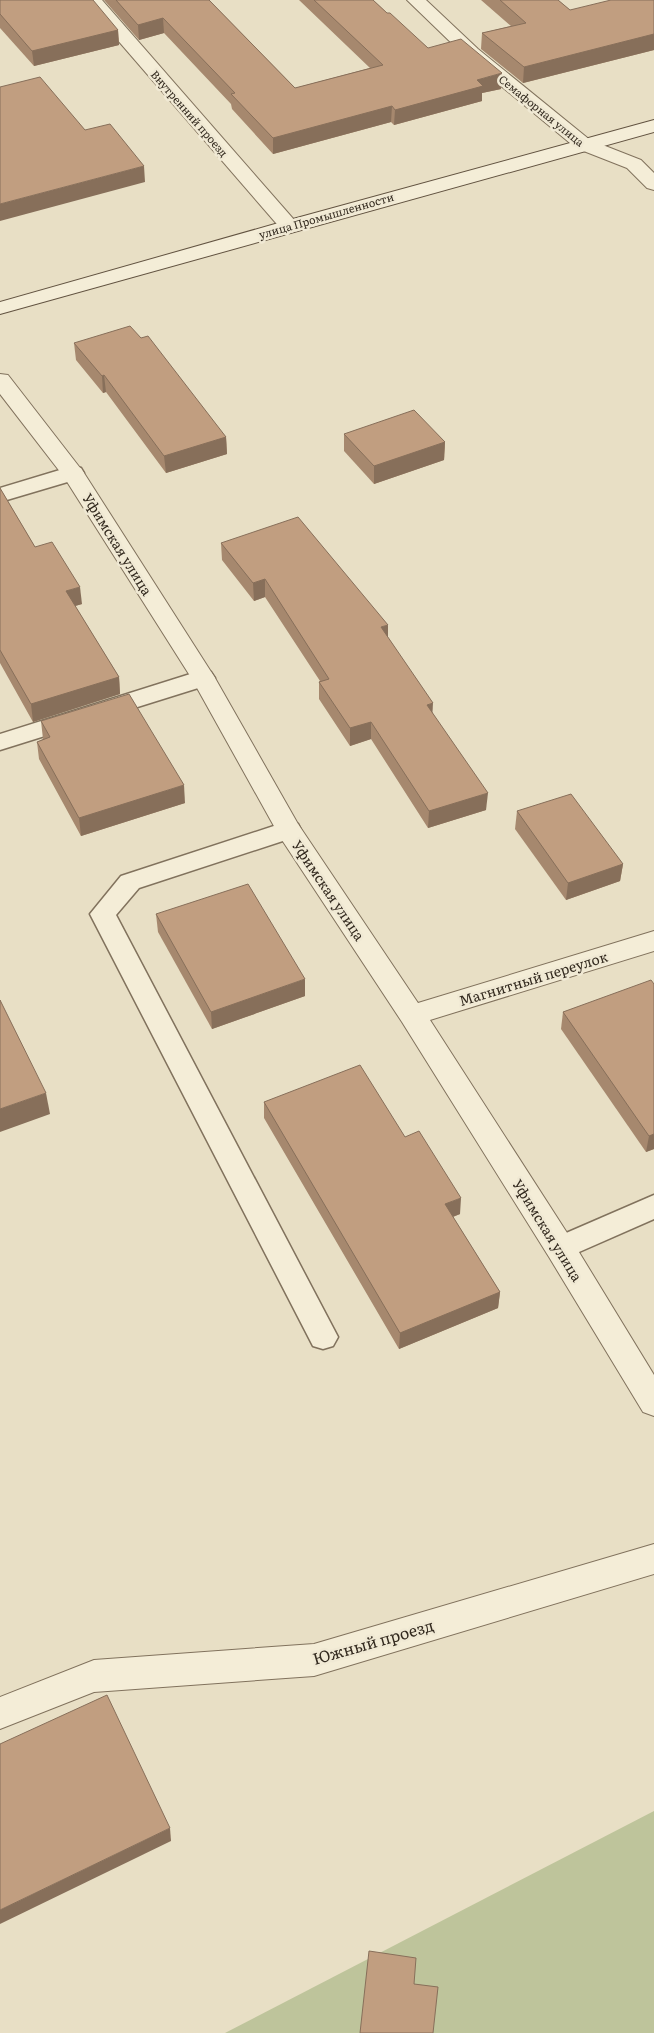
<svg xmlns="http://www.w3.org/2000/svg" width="654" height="2033" font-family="Literata,serif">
<rect width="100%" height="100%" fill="#e8dfc5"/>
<polygon fill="#bec49b" points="654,1811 654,2033 225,2033"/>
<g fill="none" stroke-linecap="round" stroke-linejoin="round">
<g stroke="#81725d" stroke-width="3">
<g id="service">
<polygon points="73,466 81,468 84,473 81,478 0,502 0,488"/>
<polygon points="203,670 211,672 215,678 211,684 0,750 0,734"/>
<polygon points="289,821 298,824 301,830 298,836 139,888 116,915 338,1337 333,1346 323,1349 313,1346 90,914 121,876"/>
<polygon points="654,1195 654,1219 570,1256 560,1260 550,1256 546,1248 550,1240"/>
</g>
</g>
<g stroke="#81725d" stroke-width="2">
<g id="minor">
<polygon points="83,0 102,0 296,222 299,226 296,230 289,232 282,230"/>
<polygon points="407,0 426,0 478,49 590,140 641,160 654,173 654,190 647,188 627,168 576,148 466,57"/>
<polygon points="0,374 8,375 84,473 215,678 298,824 418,1003 654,931 654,951 430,1020 571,1239 654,1375 654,1416 643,1412 549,1257 402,1022 280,837 192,679 64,477 0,394"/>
<polygon points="654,1544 654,1574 314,1676 94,1692 0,1729 0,1697 94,1660 314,1644"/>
</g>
</g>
<g stroke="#625341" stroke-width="2">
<polygon id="secondary" points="654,120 654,132 0,314 0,302 282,222"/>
</g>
<use href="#service" fill="#f4edd7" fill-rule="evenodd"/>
<use href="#minor" fill="#f4edd7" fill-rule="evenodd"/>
<use href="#secondary" fill="#f4edd7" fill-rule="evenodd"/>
</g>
<g fill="#a6886e">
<polygon points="0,0 118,30 119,45 34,66 0,28"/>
<polygon points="104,0 209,0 295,88 370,68 299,0 373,0 387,13 428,48 501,89 482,93 482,101 394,125 391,122 273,154 232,109 231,104 164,33 139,40"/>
<polygon points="481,0 558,0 570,10 654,0 654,50 523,83 481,49 482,33 511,26"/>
<polygon points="74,343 226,437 227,454 166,473 106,392 103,393 76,360"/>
<polygon points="344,434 445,442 444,460 374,484 344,451"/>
<polygon points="0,488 35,547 82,604 75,606 119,677 120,694 33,722 0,663"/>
<polygon points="221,543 388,638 432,712 486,810 428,828 371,739 350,746 319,699 319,682 320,681 265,597 254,601 222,560"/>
<polygon points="41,721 185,803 81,836 39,759 37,742 43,739"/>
<polygon points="517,811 623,864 620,881 566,900 515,829"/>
<polygon points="156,914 305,996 212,1029 158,932"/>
<polygon points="654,984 654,1149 646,1152 561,1029 563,1012"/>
<polygon points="264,1102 405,1137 460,1214 453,1217 500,1292 498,1308 399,1349 264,1118"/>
</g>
<g fill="#876f5a">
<polygon points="163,18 164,33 139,40 138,25"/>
<polygon points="118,30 119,45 34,66 32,51"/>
<polygon points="654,34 654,50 523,83 524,67"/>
<polygon points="502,73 501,89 482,93 482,101 394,125 395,110 477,80"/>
<polygon points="392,106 391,122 273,154 273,138"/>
<polygon points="144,166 145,182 0,221 0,204"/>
<polygon points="104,375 106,392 103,393 102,376"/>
<polygon points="226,437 227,454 166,473 164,456"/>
<polygon points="445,442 444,460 374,484 374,466"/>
<polygon points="265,579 265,597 254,601 253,583"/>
<polygon points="80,587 82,604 68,608 66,591"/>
<polygon points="388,625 388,643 381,627"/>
<polygon points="119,677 120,694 33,722 31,704"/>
<polygon points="433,703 432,721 427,705"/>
<polygon points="371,722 371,739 350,746 350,728"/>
<polygon points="184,785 185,803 81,836 79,818"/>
<polygon points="488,793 486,810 428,828 429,811"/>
<polygon points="623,864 620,881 566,900 568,883"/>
<polygon points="305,979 305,996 212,1029 211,1012"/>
<polygon points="46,1093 50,1114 0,1132 0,1109"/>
<polygon points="654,1134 654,1149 646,1152 649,1136"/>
<polygon points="461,1198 460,1214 444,1220 445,1204"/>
<polygon points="500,1292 498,1308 399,1349 400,1333"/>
<polygon points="170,1828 171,1841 0,1924 0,1910"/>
</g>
<g fill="#c19e80" stroke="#876f5a">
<polygon points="0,0 93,0 118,30 32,51 0,14"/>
<polygon points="116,0 209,0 295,88 383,65 314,0 373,0 387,13 390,13 428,48 461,39 502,73 477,80 483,86 395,110 392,106 273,138 231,94 235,93 163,18 138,25"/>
<polygon points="500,0 558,0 570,10 611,0 654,0 654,34 524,67 482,33 526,23"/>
<polygon points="40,77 85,130 110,124 144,166 0,204 0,87"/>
<polygon points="130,326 141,338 148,336 226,437 164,456 104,375 102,376 74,343"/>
<polygon points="414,410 445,442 374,466 344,434"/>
<polygon points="0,488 35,547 52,542 80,587 66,591 119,677 31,704 0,650"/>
<polygon points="298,517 388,625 381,627 433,703 427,705 488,793 429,811 371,722 350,728 319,682 329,679 265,579 253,583 221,543"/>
<polygon points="129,694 184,785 79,818 37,742 50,737 41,721"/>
<polygon points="571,794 623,864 568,883 517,811"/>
<polygon points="248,884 305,979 211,1012 156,914"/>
<polygon points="651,980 654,984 654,1134 649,1136 563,1012"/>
<polygon points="0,1000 46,1093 0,1109"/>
<polygon points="360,1065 405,1137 419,1131 461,1198 445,1204 500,1292 400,1333 264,1102"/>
<polygon points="107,1695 170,1828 0,1910 0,1744"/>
<polygon points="369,1951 416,1958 414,1984 438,1987 433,2033 360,2033"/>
</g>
<g text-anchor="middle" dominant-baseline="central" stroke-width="5" stroke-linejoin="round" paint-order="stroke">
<g font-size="11" fill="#332a1f" stroke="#f0e9d4">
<text transform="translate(542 110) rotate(39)">Семафорная улица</text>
<text transform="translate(190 113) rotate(49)">Внутренний проезд</text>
<text transform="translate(326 215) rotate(-16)">улица Промышленности</text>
</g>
<g font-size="14" fill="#332a1f" stroke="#f0e9d4">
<text transform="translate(118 544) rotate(58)">Уфимская улица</text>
<text transform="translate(329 890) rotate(56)">Уфимская улица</text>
<text transform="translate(533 978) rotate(-17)">Магнитный переулок</text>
<text transform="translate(548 1230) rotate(58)">Уфимская улица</text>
</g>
<g font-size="16" fill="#332a1f" stroke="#f0e9d4">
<text transform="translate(373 1641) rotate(-16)">Южный проезд</text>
</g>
</g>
</svg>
